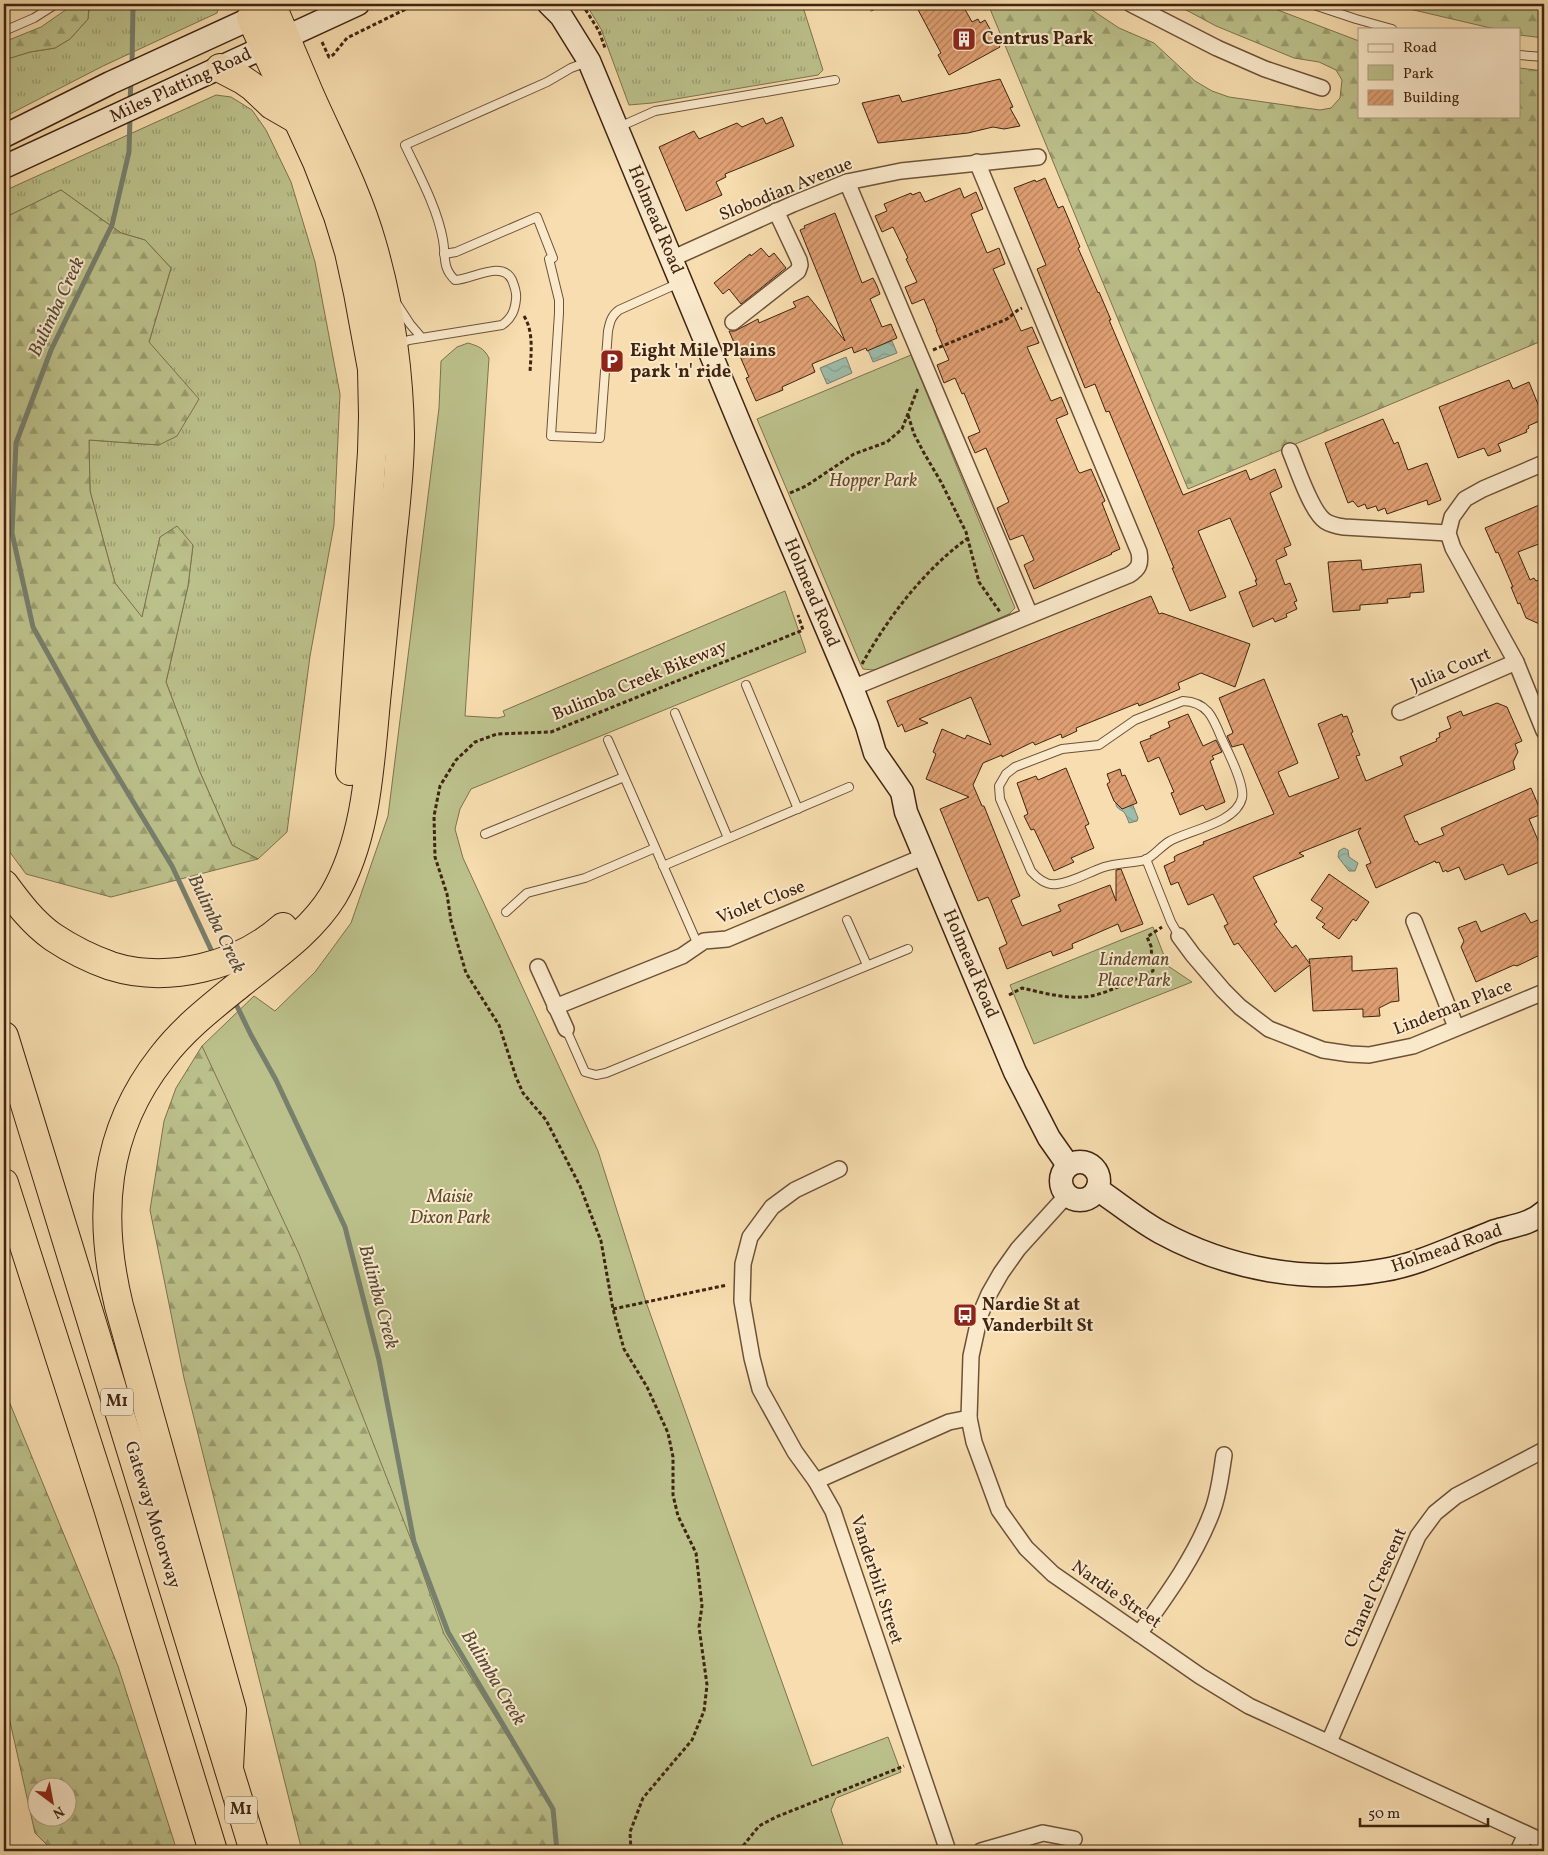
<svg xmlns="http://www.w3.org/2000/svg" width="1548" height="1855" font-family="Vollkorn,serif">
<defs>
<pattern id="grass-tufts" width="24" height="20" patternUnits="userSpaceOnUse" patternTransform="scale(1.25)"><rect width="24" height="20" fill="#bcc18b"/><path d="M3 7l-1-3M5 7V3M7 7l1-3M15 17l-1-3M17 17v-4M19 17l1-3" fill="none" stroke="#9a9d70"/></pattern>
<pattern id="forest-firs" width="22" height="20" patternUnits="userSpaceOnUse" patternTransform="scale(1.25)"><rect width="22" height="20" fill="#bcc18b"/><path d="M5 1l3.5 6h-7zM16 11l3.5 6h-7z" fill="#9a9d70"/></pattern>
<pattern id="water-waves" width="16" height="10" patternUnits="userSpaceOnUse" patternTransform="scale(1.25)"><rect width="16" height="10" fill="#9dbcab"/><path d="M0 5q4-4 8 0t8 0" fill="none" stroke="#88a192"/></pattern>
<pattern id="building-hatch" width="6" height="6" patternUnits="userSpaceOnUse" patternTransform="scale(1.25)"><rect width="6" height="6" fill="#df9f72"/><path d="M-1 1l2-2M0 6l6-6M5 7l2-2" fill="none" stroke="#b6815c"/></pattern>
</defs>
<rect width="100%" height="100%" fill="#f7ddaf"/>
<filter id="stains"><feTurbulence type="fractalNoise" baseFrequency=".004" numOctaves="4"/><feColorMatrix values="0 0 0 0 .2 0 0 0 0 .09 0 0 0 0 .02 0 0 0 .5 -.17"/></filter>
<radialGradient id="worn" r=".72"><stop offset=".6" stop-color="#630" stop-opacity="0"/><stop offset="1" stop-color="#630" stop-opacity=".3"/></radialGradient>
<g fill="url(#grass-tufts)" stroke="#7e724e">
<polygon points="95,4 220,4 217,13 103,66 4,117 4,60 30,52 55,48 70,39 88,19 89,9"/>
<polygon points="586,4 802,4 823,70 818,75 652,103 629,105 601,29"/>
<polygon points="216,95 231,97 252,110 266,130 291,182 315,262 340,394 334,525 310,656 287,832 258,859 232,845 199,770 166,682 188,586 193,545 160,537 142,618 115,583 90,491 89,440 159,445 149,342 171,268 145,240 121,233 61,190 4,218 4,191"/>
</g>
<g fill="url(#forest-firs)" stroke="#7e724e" fill-rule="evenodd">
<polygon points="74,4 89,4 88,19 70,39 55,48 30,52 4,60 4,42 41,27"/>
<polygon points="988,4 1083,4 1119,28 1154,43 1195,81 1212,91 1229,97 1320,110 1331,108 1340,98 1342,80 1336,70 1319,62 1294,58 1216,26 1175,4 1262,4 1359,41 1359,116 1519,116 1519,68 1544,71 1544,340 1188,489"/>
<polygon points="1388,4 1544,4 1544,38 1519,35 1519,29 1495,29"/>
<polygon points="61,190 121,233 145,240 171,268 149,342 199,399 177,436 159,445 89,440 90,491 115,583 142,617 160,537 177,526 193,545 188,586 166,682 199,770 232,845 258,859 111,897 26,874 6,847 4,840 4,218"/>
<polygon points="202,1046 284,1135 553,1809 557,1851 302,1851 184,1378 150,1210 164,1121 176,1088"/>
<path d="M4,1389l114,277 59,185h-124l-18,-18 -31,-138zM38,1788h30v30h-30z"/>
</g>
<g fill="#bcc18b" stroke="#7e724e">
<path d="M468,343c10,3 16,5 21,15l-24,358 33,2 7,-2 -2,-5 282,-120 21,61 -335,137 -11,20 -5,20 8,29 135,293 48,151 166,464 76,-29 13,35 -65,26 -5,12 14,41h-288l-4,-42 -109,-175 -32,-92 -113,-288 -97,-208 52,-50 21,15 40,-39 36,-49 37,-107 51,-408 2,-47 16,-14z"/>
<polygon points="911,355 1015,608 1009,614 883,668 874,670 863,669 860,663 757,419"/>
<polygon points="1153,927 1168,966 1192,982 1034,1044 1010,985"/>
</g>
<g fill="url(#water-waves)" stroke="#777f6d">
<polygon points="892,341 897,353 873,362 868,350"/>
<polygon points="846,357 852,373 827,384 820,368"/>
<path d="M1128,793l10,25 -1,3 -8,2c-1,-3 -3,-8 -5,-11 -6,-4 -9,-4 -8,-12z"/>
<polygon points="1344,848 1348,850 1349,857 1358,863 1355,871 1349,871 1338,857 1339,851"/>
</g>
<g fill="none" stroke-linecap="round" stroke-linejoin="round">
<g stroke="#777f6d" stroke-width="5">
<polyline points="132,66 133,4"/>
<polyline points="130,103 131,79"/>
<polyline points="130,117 129,152 112,225 51,350 16,443 12,533 33,627 97,742 172,866 214,956"/>
<polyline points="234,1000 251,1035 276,1080 345,1227 379,1360 414,1542 448,1632 553,1809 557,1851"/>
</g>
</g>
<g fill="url(#building-hatch)" stroke="#3f2411">
<polygon points="915,4 962,4 972,22 978,19 980,23 985,20 1000,47 949,75 938,55 941,53"/>
<polygon points="1000,79 1013,107 1010,108 1020,126 1004,129 993,127 968,133 878,143 862,103 899,95 902,102"/>
<polygon points="782,117 794,146 725,174 726,177 716,182 722,195 686,211 659,147 694,131 699,139 737,123 742,127 763,118 766,124"/>
<polygon points="1045,178 1058,208 1063,206 1069,220 1080,247 1078,248 1098,293 1099,292 1111,320 1109,320 1183,495 1246,470 1250,480 1275,469 1282,487 1270,493 1291,545 1284,548 1287,555 1276,560 1285,585 1290,583 1297,601 1294,602 1297,609 1286,614 1287,617 1275,622 1273,618 1253,627 1239,592 1257,585 1255,580 1257,580 1230,518 1198,531 1226,597 1190,611 1172,568 1174,568 1109,411 1106,412 1095,384 1085,388 1037,269 1046,265 1014,188 1035,180 1036,182"/>
<polygon points="960,188 964,198 976,192 983,209 971,214 987,253 999,248 1005,264 993,269 1021,331 1032,327 1039,343 1027,347 1051,401 1061,397 1068,414 1056,419 1078,471 1080,473 1091,469 1105,501 1102,503 1120,549 1111,553 1112,554 1034,589 1024,565 1034,560 1023,535 1010,540 997,508 1009,502 986,448 975,453 968,437 980,432 964,393 962,394 955,378 944,383 937,365 949,360 936,330 937,330 924,299 912,304 905,287 917,282 906,259 908,258 893,227 882,232 875,216 887,211 884,204 911,193 912,195 920,192 925,202"/>
<polygon points="835,213 862,283 873,278 877,286 880,294 870,299 882,327 891,324 897,338 867,351 866,348 854,353 852,347 812,364 815,372 782,387 783,390 756,401 746,378 749,377 729,331 735,331 758,319 759,323 796,307 793,302 808,296 845,341 800,230 805,228 804,226"/>
<polygon points="761,248 769,257 774,253 786,268 741,304 729,289 723,294 714,283 750,254 751,256"/>
<polygon points="1509,380 1513,389 1529,382 1544,419 1528,426 1529,428 1526,430 1527,432 1498,444 1501,451 1488,456 1484,448 1458,458 1439,407"/>
<polygon points="1383,419 1394,444 1398,442 1408,470 1427,463 1441,500 1428,505 1427,500 1387,514 1385,508 1378,511 1376,506 1367,509 1365,504 1358,507 1353,501 1348,503 1325,443"/>
<polygon points="1544,503 1544,542 1518,552 1530,580 1534,578 1536,581 1544,578 1544,626 1526,618 1520,603 1518,604 1511,587 1513,587 1498,552 1496,553 1485,528"/>
<polygon points="1361,560 1362,570 1421,564 1424,592 1410,593 1410,597 1387,599 1388,603 1360,605 1360,610 1333,612 1328,562"/>
<polygon points="1151,596 1159,614 1162,613 1250,644 1235,687 1201,673 1178,683 1180,689 1139,706 1138,703 1076,728 1077,731 1062,738 1061,734 1035,745 1033,742 1002,757 1002,755 983,763 973,785 982,806 984,806 1020,896 1011,900 1022,926 1061,911 1058,905 1110,885 1116,901 1116,870 1121,869 1143,924 1121,932 1118,924 1072,944 1073,948 1053,956 1051,951 1007,969 999,948 1007,944 990,901 988,897 978,901 940,809 969,797 926,779 936,754 933,752 942,729 965,739 967,735 991,745 971,697 919,719 928,723 905,732 902,724 898,727 887,701"/>
<polygon points="1264,679 1298,763 1278,772 1289,797 1339,778 1318,724 1342,714 1343,717 1347,716 1353,732 1351,733 1360,755 1356,756 1366,781 1403,765 1400,757 1437,741 1436,739 1440,737 1439,733 1451,728 1447,717 1461,711 1463,716 1497,703 1507,707 1522,741 1515,744 1518,752 1513,762 1515,769 1404,816 1415,842 1417,841 1419,845 1444,835 1441,828 1531,788 1542,814 1529,819 1540,845 1544,843 1544,860 1508,875 1503,864 1465,880 1459,867 1447,872 1446,870 1443,872 1439,862 1436,863 1435,861 1376,888 1366,865 1371,863 1358,832 1361,828 1299,853 1304,856 1253,877 1277,922 1274,924 1292,948 1296,945 1310,964 1309,959 1352,956 1352,971 1397,968 1399,1001 1391,1002 1379,1008 1380,1016 1363,1017 1363,1009 1313,1011 1310,965 1275,992 1238,943 1234,945 1224,926 1228,924 1213,894 1188,905 1178,882 1171,885 1164,866 1175,861 1174,857 1177,855 1204,844 1203,842 1274,814 1243,744 1232,747 1227,736 1233,733 1232,730 1219,698"/>
<polygon points="1188,714 1203,746 1216,740 1222,752 1212,756 1214,759 1210,761 1225,802 1206,810 1203,805 1180,815 1171,793 1174,792 1159,757 1148,762 1140,742 1151,738 1150,736 1170,727 1168,722"/>
<polygon points="1066,768 1089,824 1085,826 1094,848 1071,858 1074,862 1054,871 1034,829 1031,830 1024,816 1028,814 1017,783 1036,776 1038,780"/>
<polygon points="1120,769 1122,776 1125,775 1137,803 1122,809 1114,801 1107,784 1110,782 1107,774"/>
<polygon points="1329,874 1369,902 1356,921 1353,919 1339,939 1322,927 1325,924 1316,918 1323,908 1311,900"/>
<polygon points="1525,913 1531,923 1540,919 1544,930 1544,953 1517,966 1514,965 1476,982 1461,947 1464,941 1458,928 1476,921 1481,932"/>
</g>
<g fill="none" stroke-linecap="round" stroke-linejoin="round">
<g stroke="#6d5238" stroke-width="10">
<g id="lane">
<polyline points="1311,4 1356,19 1392,29"/>
<polyline points="4,31 34,18 56,4"/>
<polyline points="1519,55 1544,57"/>
<polyline points="619,127 655,111 835,80"/>
<polyline points="444,254 456,252 537,217 553,258"/>
<path d="M549,259l10,41v13l-8,123 49,2 8,-107c2,-9 3,-15 11,-21l60,-27"/>
<polyline points="397,304 410,324 422,338"/>
<path d="M398,344l11,-4 93,-15c10,-7 13,-15 14,-26 1,-7 -2,-14 -4,-19 -10,-21 -41,0 -57,0 -13,-12 -9,-23 -12,-40 -6,-33 -24,-65 -38,-95l142,-63 24,-14 16,-6"/>
<polyline points="746,685 798,809"/>
<path d="M1183,701c24,1 30,16 38,36 6,13 24,47 21,61 -6,25 -52,32 -72,43 -9,5 -16,15 -25,19 -10,3 -29,3 -41,7 -15,5 -31,15 -47,17 -10,2 -20,-6 -26,-13l-31,-72 -1,-13 7,-12 9,-7 47,-18 37,-4 36,-25z"/>
<polyline points="675,713 728,838"/>
<polyline points="608,740 698,945"/>
<polyline points="485,834 624,777"/>
<polyline points="1146,859 1171,922 1179,936"/>
<polyline points="663,866 849,787"/>
<polyline points="506,912 527,893 585,878 655,848"/>
<polyline points="847,920 867,965"/>
<polyline points="566,1029 585,1072 596,1075 606,1073 908,949"/>
</g>
</g>
<g stroke="#6d5238" stroke-width="18">
<g id="street">
<polyline points="1131,4 1217,48 1265,69 1322,88"/>
<polyline points="847,182 1030,615"/>
<polyline points="671,259 793,204 847,182 901,171 1038,157"/>
<polyline points="733,322 798,271 800,265 799,260 776,211"/>
<path d="M1290,451c7,17 21,60 35,70 6,4 12,5 19,6l104,6"/>
<polyline points="1544,463 1483,489 1465,499 1452,517 1448,533 1453,548 1516,662 1544,731"/>
<path d="M852,688l277,-113c10,-6 12,-11 10,-23l-162,-390"/>
<polyline points="1400,712 1516,662"/>
<polyline points="1414,921 1456,1027"/>
<polyline points="1179,936 1193,955 1223,990 1240,1007 1269,1029 1323,1050 1350,1054 1369,1055 1413,1046 1544,992"/>
<polyline points="538,967 566,1029"/>
<polyline points="555,1007 682,956 704,941 727,939 925,856"/>
<polyline points="1067,1195 1018,1249 1001,1273 989,1294 980,1315 971,1356 969,1418 974,1442 999,1510 1026,1548 1053,1574 1200,1676 1249,1706 1544,1842"/>
<polyline points="816,1481 795,1452 760,1389 752,1358 742,1301 743,1264 750,1237 772,1207 795,1190 839,1169"/>
<path d="M1139,1634c28,-39 56,-77 73,-122 7,-18 9,-38 12,-57"/>
<polyline points="1329,1742 1418,1536 1435,1513 1456,1496 1544,1450"/>
<polyline points="948,1851 833,1511 816,1481 949,1422 969,1418"/>
<polyline points="981,1851 1043,1833 1074,1839"/>
<polyline points="1518,1851 1526,1834"/>
</g>
</g>
<g stroke="#3f2411" stroke-width="25">
<g id="secondary">
<polyline points="549,4 561,16 589,61 744,434 852,688 867,726 875,753 902,792 906,812 1015,1072 1049,1138 1068,1165"/>
<polyline points="4,136 110,83 267,11"/>
<polyline points="4,167 358,4"/>
<circle cx="1080" cy="1181" r="19"/>
<path d="M1097,1189c21,14 41,31 63,43 68,37 147,52 224,38 30,-5 58,-18 86,-29 9,-3 17,-7 25,-10 17,-5 36,-7 49,-19"/>
</g>
</g>
<g stroke="#3f2411" stroke-width="30">
<g id="highway">
<polyline points="251,18 317,162 338,216 349,252 358,293 372,369 373,416 372,452 350,771"/>
<polyline points="220,68 243,80 253,87 272,105 298,120"/>
<path d="M4,884c14,19 29,39 49,53 18,12 38,22 58,29 57,18 128,0 172,-39"/>
<polyline points="4,1036 254,1851"/>
<polyline points="4,1183 108,1508 213,1851"/>
<path d="M229,1768l3,-58 -113,-404c-22,-90 -16,-174 43,-249 22,-29 51,-51 78,-73 32,-26 71,-52 93,-88 37,-62 37,-144 45,-214 5,-47 9,-94 14,-142 4,-35 8,-71 8,-106 -1,-64 -10,-128 -28,-190 -15,-53 -41,-101 -63,-151 -12,-28 -24,-57 -36,-85"/>
</g>
</g>
<g stroke="#3f2411" stroke-width="3" stroke-dasharray="4 2.5" stroke-linecap="butt">
<polyline points="582,4 599,31 605,48"/>
<polyline points="870,4 872,11"/>
<polyline points="322,42 329,57 333,55 347,38 416,4"/>
<path d="M524,316c10,16 7,38 6,56"/>
<polyline points="933,350 1007,319 1018,310 1022,308"/>
<polyline points="908,415 914,434 924,453 941,482 966,532 979,582 1000,612"/>
<polyline points="790,493 806,486 854,454 887,442 902,429 918,388"/>
<path d="M862,664c27,-48 62,-94 106,-126"/>
<path d="M1009,995l13,-7c22,5 46,12 69,8 17,-3 46,-18 62,-25l-2,-25 -4,-9 15,-10"/>
<polyline points="613,1309 727,1285"/>
<polyline points="631,1851 630,1832 643,1798 692,1740 704,1711 707,1685 699,1627 702,1606 696,1553 678,1516 673,1495 673,1457 668,1433 647,1387 624,1349 613,1309 601,1241 580,1186 546,1120 523,1093 516,1077 499,1025 466,973 451,921 447,894 435,857 434,816 440,786 456,760 475,742 497,734 551,732 803,630 798,615"/>
<polyline points="739,1851 759,1826 776,1817 904,1766"/>
</g>
<use href="#lane" stroke="#fae9cb" stroke-width="8"/>
<use href="#street" stroke="#fae9cb" stroke-width="15"/>
<use href="#secondary" stroke="#fae9cb" stroke-width="22"/>
<use href="#highway" stroke="#f7ddaf" stroke-width="28"/>
</g>
<defs>
<g id="building-square" transform="scale(1.25)"><rect x="-9" y="-9" width="18" height="18" rx="4" fill="#8f2418" stroke="#fae9cb"/><path d="M-4-6H4V6H1V3H-1V6H-4ZM-2.5-4.3h1.7v1.8h-1.7ZM.8-4.3h1.7v1.8H.8ZM-2.5-1h1.7V.8h-1.7ZM.8-1h1.7V.8H.8Z" fill="#fff"/></g>
<g id="parking-square" transform="scale(1.25)"><rect x="-9" y="-9" width="18" height="18" rx="4" fill="#8f2418" stroke="#fae9cb"/><path d="M-3.5-5.5H1a3.5 3.5 0 0 1 0 7H-1V5.5H-3.5ZM-1-3.4V-.6H.8a1.4 1.4 0 0 0 0-2.8Z" fill="#fff"/></g>
<g id="bus-square" transform="scale(1.25)"><rect x="-9" y="-9" width="18" height="18" rx="4" fill="#8f2418" stroke="#fae9cb"/><path d="M-5-6H5V4H4V6H2V4H-2V6H-4V4H-5ZM-3.5-4V0h7V-4ZM-3.5 1.2v1.5H-2V1.2ZM2 1.2v1.5H3.5V1.2Z" fill="#fff"/></g>
</defs>
<g fill-rule="evenodd">
<use href="#building-square" x="964" y="39"/>
<use href="#parking-square" x="612" y="361"/>
<use href="#bus-square" x="965" y="1315"/>
</g>
<g text-anchor="middle" dominant-baseline="central" stroke-width="4" stroke-linejoin="round" paint-order="stroke">
<g fill="#fae9cb" stroke="#775f49" stroke-width="1">
<rect x="101" y="1388.5" width="32" height="27" rx="4"/>
<rect x="225" y="1796.5" width="32" height="27" rx="4"/>
</g>
<g font-size="16" font-weight="bold" fill="#3f2411">
<text x="117" y="1402">M1</text>
<text x="241" y="1810">M1</text>
</g>
<g font-size="18" font-weight="bold" fill="#3f2411" stroke="#fae9cb" text-anchor="start">
<text x="982" y="39">Centrus Park</text>
<text x="630" y="351">Eight Mile Plains<tspan x="630" dy="21">park 'n' ride</tspan></text>
<text x="982" y="1305">Nardie St at<tspan x="982" dy="21">Vanderbilt St</tspan></text>
</g>
<g font-size="18" fill="#3f2411" stroke="#fae9cb">
<text transform="translate(181 86) rotate(-25)">Miles Platting Road</text>
<text transform="translate(786 190) rotate(-22)">Slobodian Avenue</text>
<text transform="translate(655 220) rotate(67)">Holmead Road</text>
<text transform="translate(811 593) rotate(67)">Holmead Road</text>
<text transform="translate(1451 670) rotate(-23)">Julia Court</text>
<text transform="translate(640 681) rotate(-22)">Bulimba Creek Bikeway</text>
<text transform="translate(761 903) rotate(-21)">Violet Close</text>
<text transform="translate(970 964) rotate(67)">Holmead Road</text>
<text transform="translate(1453 1008) rotate(-21)">Lindeman Place</text>
<text transform="translate(1447 1249) rotate(-19)">Holmead Road</text>
<text transform="translate(152 1515) rotate(73)">Gateway Motorway</text>
<text transform="translate(876 1580) rotate(72)">Vanderbilt Street</text>
<text transform="translate(1376 1588) rotate(-66)">Chanel Crescent</text>
<text transform="translate(1116 1595) rotate(35)">Nardie Street</text>
</g>
<g font-size="18" font-style="italic" fill="#5e4b30" stroke="#fae9cb">
<text x="873" y="481">Hopper Park</text>
<text x="1134" y="960">Lindeman<tspan x="1134" dy="21">Place Park</tspan></text>
<text x="450" y="1197">Maisie<tspan x="450" dy="21">Dixon Park</tspan></text>
</g>
<g font-size="19" font-style="italic" fill="#564a38" stroke="#fae9cb">
<text transform="translate(57 307) rotate(-65)">Bulimba Creek</text>
<text transform="translate(216 924) rotate(64)">Bulimba Creek</text>
<text transform="translate(378 1297) rotate(75)">Bulimba Creek</text>
<text transform="translate(493 1678) rotate(59)">Bulimba Creek</text>
</g>
</g>
<rect width="1548" height="1855" fill="none" stroke="#f7ddaf" stroke-width="20"/>
<rect x="5" y="5" width="1538" height="1845" fill="none" stroke="#3f2411" stroke-width="2.5"/>
<rect x="10" y="10" width="1528" height="1835" fill="none" stroke="#3f2411"/>
<rect x="1358" y="28" width="162" height="90" fill="#fae9cb" stroke="#af9a81"/>
<rect x="1368" y="44" width="25" height="8" fill="#fae9cb" stroke="#af9a81"/>
<text x="1403" y="52" font-size="15" fill="#3f2411">Road</text>
<rect x="1368" y="65" width="25" height="15" fill="#bcc18b" stroke="#af9a81"/>
<text x="1403" y="78" font-size="15" fill="#3f2411">Park</text>
<rect x="1368" y="90" width="25" height="15" fill="url(#building-hatch)" stroke="#af9a81"/>
<text x="1403" y="102" font-size="15" fill="#3f2411">Building</text>
<g transform="translate(52 1802) rotate(148)"><circle r="24" fill="#fae9cb" stroke="#af9a81"/>
<path d="M0-4L9 19L0 12L-9 19Z" fill="#8f2418"/>
<text y="-8" font-size="14" font-weight="bold" text-anchor="middle" fill="#3f2411">N</text>
</g>
<path d="M1360 1818v8h128v-8" fill="none" stroke="#3f2411" stroke-width="2.5"/>
<text x="1368" y="1818" font-size="15" fill="#3f2411" stroke="#fae9cb" stroke-width="4" paint-order="stroke">50 m</text>
<rect width="100%" height="100%" filter="url(#stains)"/>
<rect width="100%" height="100%" fill="url(#worn)"/>
</svg>
